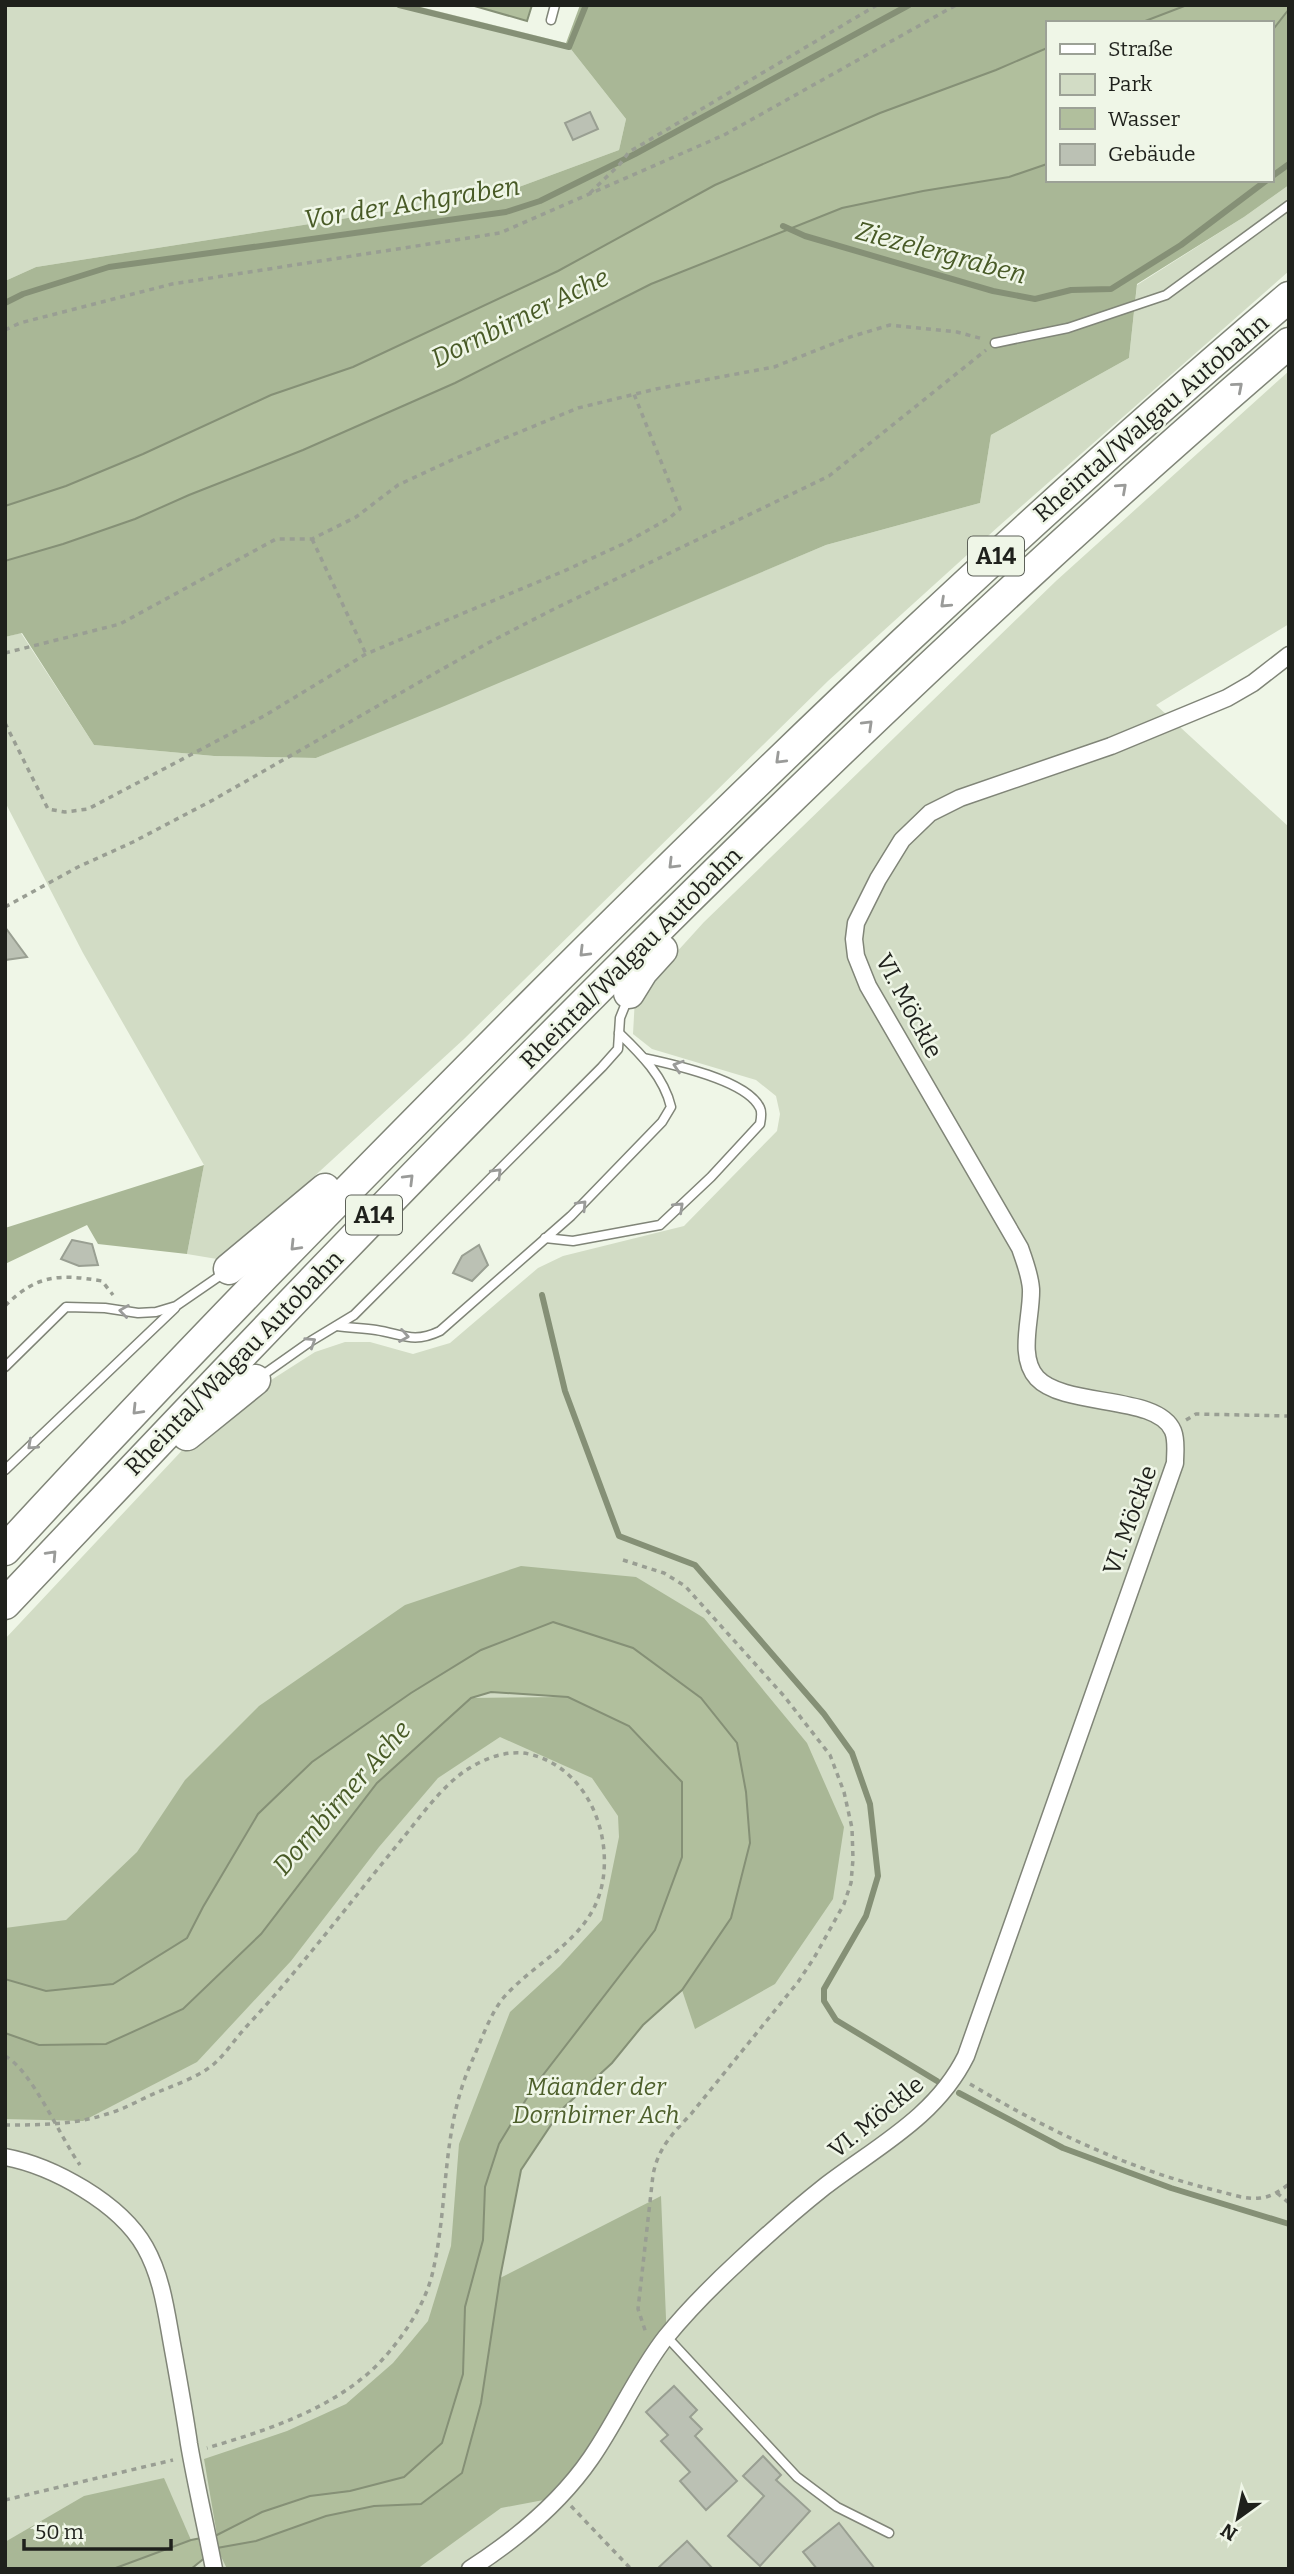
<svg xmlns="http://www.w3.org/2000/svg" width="1294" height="2574" font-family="Bitter,serif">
<rect width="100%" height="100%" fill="#eff6e7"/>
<g fill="#d2dcc5">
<polygon points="5,5 413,5 566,43 626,119 619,150 500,194 36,267 5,281"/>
<polygon points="1289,185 1289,271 999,526 828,681 464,1039 223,1260 187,1254 204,1165 83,953 5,802 5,637 21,633 94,745 214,756 316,758 826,545 980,503 991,435 1129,358 1137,285 1244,217"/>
<polygon points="1289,371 1289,624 1156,705 1289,827 1289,2569 5,2569 5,1639 189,1443 268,1382 315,1352 345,1342 370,1342 413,1354 450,1343 538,1268 563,1256 684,1226 777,1131 780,1114 776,1096 756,1080 652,1049 633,1034 635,998 704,922 1056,581"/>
</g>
<g fill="#a9b796">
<polygon points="580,5 1187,5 1140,23 1047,23 1047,48 996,70 880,113 715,185 558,271 353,367 272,395 143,454 66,486 5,506 5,281 36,267 500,194 619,150 626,119 566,43"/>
<polygon points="1289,9 1289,185 1244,217 1137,284 1129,358 991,435 980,503 826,545 442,707 316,758 214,756 94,745 22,633 5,637 5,561 63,544 135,519 189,495 303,450 455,383 651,284 842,208 923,191 1009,177 1047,164 1047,180 1271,180 1271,32"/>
<polygon points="204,1165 187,1254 98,1244 87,1225 5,1264 5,1228"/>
<polygon points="521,1566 636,1577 704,1618 807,1743 844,1827 833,1899 775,1984 695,2029 682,1990 731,1918 737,1743 481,1650 411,1693 312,1762 258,1814 203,1907 187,1938 113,1984 46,1991 5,1979 5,1928 66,1920 137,1852 185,1780 259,1706 405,1605"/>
<polygon points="568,1697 629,1726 682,1781 682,1857 655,1930 485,2187 483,2240 465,2307 463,2374 442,2443 404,2477 350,2491 310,2496 262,2512 217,2535 204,2459 287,2431 346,2404 393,2363 428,2321 451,2246 459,2144 510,2012 560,1966 602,1920 619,1837 618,1816 592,1778 500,1737 438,1778 379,1847 291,1961 197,2062 83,2121 5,2119 5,2033 39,2045 105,2044 183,2009 261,1934 377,1783 470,1698"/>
<polygon points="661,2196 667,2343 570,2495 501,2508 417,2569 227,2569 217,2548 256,2541 326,2516 374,2506 421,2504 481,2403 500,2278"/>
<polygon points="164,2478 191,2540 113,2569 5,2569 5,2542 84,2496"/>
</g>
<g fill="#b1bf9d" stroke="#859076" stroke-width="2">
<polygon points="471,5 532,5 527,21"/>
<polygon points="1187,5 1289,5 1289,9 1271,32 1271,23 1140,23"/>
<polygon points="1047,48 1047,164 1009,177 923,191 842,208 651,284 455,383 303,450 189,495 135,519 63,544 5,561 5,506 66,486 143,454 271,395 353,367 558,271 715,185 880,113 996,70"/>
<polygon points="553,1622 633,1648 701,1698 737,1743 746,1792 750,1843 731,1918 682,1990 643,2025 612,2063 561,2110 521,2170 500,2278 481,2403 462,2473 421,2504 374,2506 326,2516 256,2541 217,2548 191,2569 113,2569 191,2540 217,2535 262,2512 310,2496 350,2491 404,2477 442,2443 463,2374 465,2307 483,2240 485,2187 499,2144 533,2088 655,1930 682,1857 682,1782 629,1726 568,1697 491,1692 471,1698 377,1783 261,1934 183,2009 106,2044 39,2045 5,2033 5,1979 46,1991 113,1984 187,1938 203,1907 258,1814 312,1762 411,1693 481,1650"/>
</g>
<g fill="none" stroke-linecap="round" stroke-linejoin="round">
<g stroke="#859076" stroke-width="6">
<polyline points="399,5 569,47 586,5"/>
<polyline points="1271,177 1289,164"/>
<polyline points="783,226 805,236 993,291 1035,299 1071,290 1111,289 1181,245 1267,180"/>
<polyline points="5,303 23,294 109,267 506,212 540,201 635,154 909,5"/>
<polyline points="542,1295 565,1391 619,1536 695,1565 824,1714 852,1753 870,1804 878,1876 866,1916 824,1989 824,2001 836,2020 937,2081"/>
<polyline points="959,2093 1063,2148 1171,2188 1289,2224"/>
</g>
</g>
<g fill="#bbc1b4" stroke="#999f92" stroke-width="2">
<polygon points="590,112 598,129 573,140 565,123"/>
<polygon points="5,927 27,957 5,960"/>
<polygon points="72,1240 92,1244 98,1265 79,1266 61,1259"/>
<polygon points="479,1245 488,1265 472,1281 453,1273 462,1256"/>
<polygon points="674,2386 697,2410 690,2417 702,2429 695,2436 737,2481 706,2510 680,2481 690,2472 661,2441 668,2435 646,2412"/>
<polygon points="763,2456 781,2475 776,2480 810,2511 760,2566 728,2536 764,2496 743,2476"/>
<polygon points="839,2523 875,2569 817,2569 803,2552"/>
<polygon points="687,2541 713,2569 657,2569"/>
</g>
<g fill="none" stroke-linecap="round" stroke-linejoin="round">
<g stroke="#808578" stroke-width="11">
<g id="service">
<polyline points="551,20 555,5"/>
<polyline points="995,343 1068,328 1166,295 1289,205"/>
<path d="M545,1238l28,3 87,-16 51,-48 49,-53c1,-5 2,-12 0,-16 -13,-28 -88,-44 -116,-50"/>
<path d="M337,1326c13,2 26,2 39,4 26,4 37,14 64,1l131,-115 91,-94 9,-15c-7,-30 -30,-53 -52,-74"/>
<polyline points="5,1367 66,1307 105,1308 138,1313 156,1312 176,1306 224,1273"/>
<polyline points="260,1377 311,1341 354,1315 602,1067 618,1049 620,1018 628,998"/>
<polyline points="5,1470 175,1308"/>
<polyline points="667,2337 797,2477 837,2507 889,2533"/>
</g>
</g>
<g stroke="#808578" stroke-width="19">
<g id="minor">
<path d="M5,2157c48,9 115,46 140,90 17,30 21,64 27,97 6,33 12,66 17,100 7,41 17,83 25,125"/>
<path d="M470,2569c45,-29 90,-66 121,-111 27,-39 46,-84 75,-121 22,-27 48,-53 74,-77 27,-25 55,-50 84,-73 52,-40 112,-70 142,-131l209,-593c0,-11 2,-22 -2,-32 -15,-37 -108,-23 -136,-53 -20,-22 -5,-61 -6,-89 -1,-14 -6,-27 -11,-41l-152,-262 -12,-30 -2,-17 2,-16 22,-44 24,-39 28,-27 30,-15 151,-52 116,-48 26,-15 36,-28"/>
</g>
</g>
<g stroke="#808578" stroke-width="33">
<g id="motorway">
<polyline points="629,993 642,972 662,950"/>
<polyline points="229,1269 325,1189"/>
<polyline points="187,1435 255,1380"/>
<path d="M5,1550c171,-186 348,-366 526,-545 245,-245 494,-484 758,-708"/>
<path d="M5,1604c412,-436 828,-870 1284,-1261"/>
</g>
</g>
<g stroke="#999e93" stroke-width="3.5" stroke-dasharray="5 5" stroke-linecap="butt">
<polyline points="590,193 620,164 629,152 877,5"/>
<polyline points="5,330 20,323 172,284 500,233 724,135 956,5"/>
<polyline points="312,539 366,654"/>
<polyline points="5,653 120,624 276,539 312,539 356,517 398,485 454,459 578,408 656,389 774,367 850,337 890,325 957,332 983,339"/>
<polyline points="5,723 48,809 65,812 88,809 264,716 366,654 564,571 623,544 668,519 680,509 634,394"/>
<polyline points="5,907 78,867 133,842 213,800 488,643 554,609 829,476 986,350"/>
<path d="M5,1306c32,-32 55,-32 97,-25l11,14"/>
<polyline points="1186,1420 1196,1414 1289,1416"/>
<path d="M623,1560l41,13 21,13 99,110 46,59 14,37 8,36 1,31 -2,24 -7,21 -30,54 -16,24 -107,132c-18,19 -33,34 -38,61l-15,134 8,24"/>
<path d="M5,2056c27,14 56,83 75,109"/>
<path d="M970,2084c77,46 160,86 248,107 13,3 28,9 42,7 11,-1 20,-7 29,-14"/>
<path d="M5,2125c35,0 69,0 102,-11 18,-5 34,-15 51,-22 19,-8 41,-15 57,-29 11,-10 20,-24 31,-36 54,-58 102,-122 152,-183 20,-24 39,-52 64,-71 18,-13 44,-24 67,-19 52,12 79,67 75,117 -5,65 -62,84 -100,126 -14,17 -23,44 -32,64 -31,68 -23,140 -39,210 -7,32 -29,65 -51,89 -45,48 -114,70 -175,88"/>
<polyline points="1277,2193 1289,2203"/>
<polyline points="5,2500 173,2460"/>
<polyline points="571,2506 631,2569"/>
</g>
<use href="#service" stroke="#fff" stroke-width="8"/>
<use href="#minor" stroke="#fff" stroke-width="16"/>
<use href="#motorway" stroke="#fff" stroke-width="30"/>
</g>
<defs><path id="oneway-chevron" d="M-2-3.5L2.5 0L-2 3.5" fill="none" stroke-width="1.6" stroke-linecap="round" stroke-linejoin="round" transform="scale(1.75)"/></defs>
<g stroke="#9a9b99">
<use href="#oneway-chevron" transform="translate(1238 387) rotate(-41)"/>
<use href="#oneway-chevron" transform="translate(1122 488) rotate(-42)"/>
<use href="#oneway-chevron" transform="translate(945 603) rotate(137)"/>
<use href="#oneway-chevron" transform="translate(868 725) rotate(-44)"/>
<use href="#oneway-chevron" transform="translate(780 759) rotate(136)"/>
<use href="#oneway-chevron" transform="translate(673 864) rotate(135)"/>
<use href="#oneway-chevron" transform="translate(584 952) rotate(135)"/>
<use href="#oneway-chevron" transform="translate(678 1066) rotate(-162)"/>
<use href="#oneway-chevron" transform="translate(497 1173) rotate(-45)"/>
<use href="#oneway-chevron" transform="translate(409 1179) rotate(-45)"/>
<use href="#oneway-chevron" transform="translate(582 1205) rotate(-46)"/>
<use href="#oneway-chevron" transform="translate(679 1207) rotate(-43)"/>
<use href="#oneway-chevron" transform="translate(295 1246) rotate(134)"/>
<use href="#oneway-chevron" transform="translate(124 1311) rotate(-172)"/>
<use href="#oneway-chevron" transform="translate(404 1336) rotate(10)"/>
<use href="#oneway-chevron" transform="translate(311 1342) rotate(-33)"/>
<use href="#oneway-chevron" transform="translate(137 1410) rotate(134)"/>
<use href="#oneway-chevron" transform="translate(32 1445) rotate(138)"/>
<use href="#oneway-chevron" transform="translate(52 1555) rotate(-47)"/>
</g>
<g text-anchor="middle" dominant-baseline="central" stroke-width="5" stroke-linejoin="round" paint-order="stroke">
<g fill="#eff6e7" stroke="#5d6159" stroke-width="2">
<rect x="968" y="536.5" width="56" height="39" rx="5"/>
<rect x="346" y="1195.5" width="56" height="39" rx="5"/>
</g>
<g font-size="23" font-weight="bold" fill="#1f211c">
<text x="996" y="556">A14</text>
<text x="374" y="1215">A14</text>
</g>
<g font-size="24" fill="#1f211c" stroke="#eff6e7">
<text transform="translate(1151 418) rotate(-41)">Rheintal/Walgau Autobahn</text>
<text transform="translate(631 958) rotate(-45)">Rheintal/Walgau Autobahn</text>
<text transform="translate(909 1006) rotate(62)">VI. Möckle</text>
<text transform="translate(234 1363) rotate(-46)">Rheintal/Walgau Autobahn</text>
<text transform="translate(1130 1520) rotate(-70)">VI. Möckle</text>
<text transform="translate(876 2117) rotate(-39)">VI. Möckle</text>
</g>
<g font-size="24" font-style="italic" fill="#4d5f2b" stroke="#eff6e7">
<text x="596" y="2087">Mäander der<tspan x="596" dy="28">Dornbirner Ach</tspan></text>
</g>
<g font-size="26" font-style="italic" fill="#485a26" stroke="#eff6e7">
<text transform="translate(412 203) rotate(-9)">Vor der Achgraben</text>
<text transform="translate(941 253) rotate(15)">Ziezelergraben</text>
<text transform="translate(520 318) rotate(-26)">Dornbirner Ache</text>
<text transform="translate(342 1798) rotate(-49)">Dornbirner Ache</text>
</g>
</g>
<rect width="1294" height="2574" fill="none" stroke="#1f211c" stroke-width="14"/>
<rect x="1046" y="21" width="228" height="161" fill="#eff6e7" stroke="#9ca196" stroke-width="2"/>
<rect x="1060" y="44" width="35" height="10" fill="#ffffff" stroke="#9ca196" stroke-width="2"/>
<text x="1108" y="56" font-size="21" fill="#1f211c">Straße</text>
<rect x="1060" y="74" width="35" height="21" fill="#d2dcc5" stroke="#9ca196" stroke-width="2"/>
<text x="1108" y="91" font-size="21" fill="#1f211c">Park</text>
<rect x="1060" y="108" width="35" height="21" fill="#b1bf9d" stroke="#9ca196" stroke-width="2"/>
<text x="1108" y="126" font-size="21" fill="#1f211c">Wasser</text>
<rect x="1060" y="144" width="35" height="21" fill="#bbc1b4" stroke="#9ca196" stroke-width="2"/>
<text x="1108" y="161" font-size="21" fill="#1f211c">Gebäude</text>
<g transform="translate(1238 2518) rotate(213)" stroke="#eff6e7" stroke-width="5" paint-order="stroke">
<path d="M0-5L12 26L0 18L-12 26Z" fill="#1f211c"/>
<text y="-10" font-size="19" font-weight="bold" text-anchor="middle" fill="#1f211c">N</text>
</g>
<path d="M24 2539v10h147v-10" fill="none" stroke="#1f211c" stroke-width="3.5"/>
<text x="35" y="2539" font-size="21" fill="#1f211c" stroke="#eff6e7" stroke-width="5" paint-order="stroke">50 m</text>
</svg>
